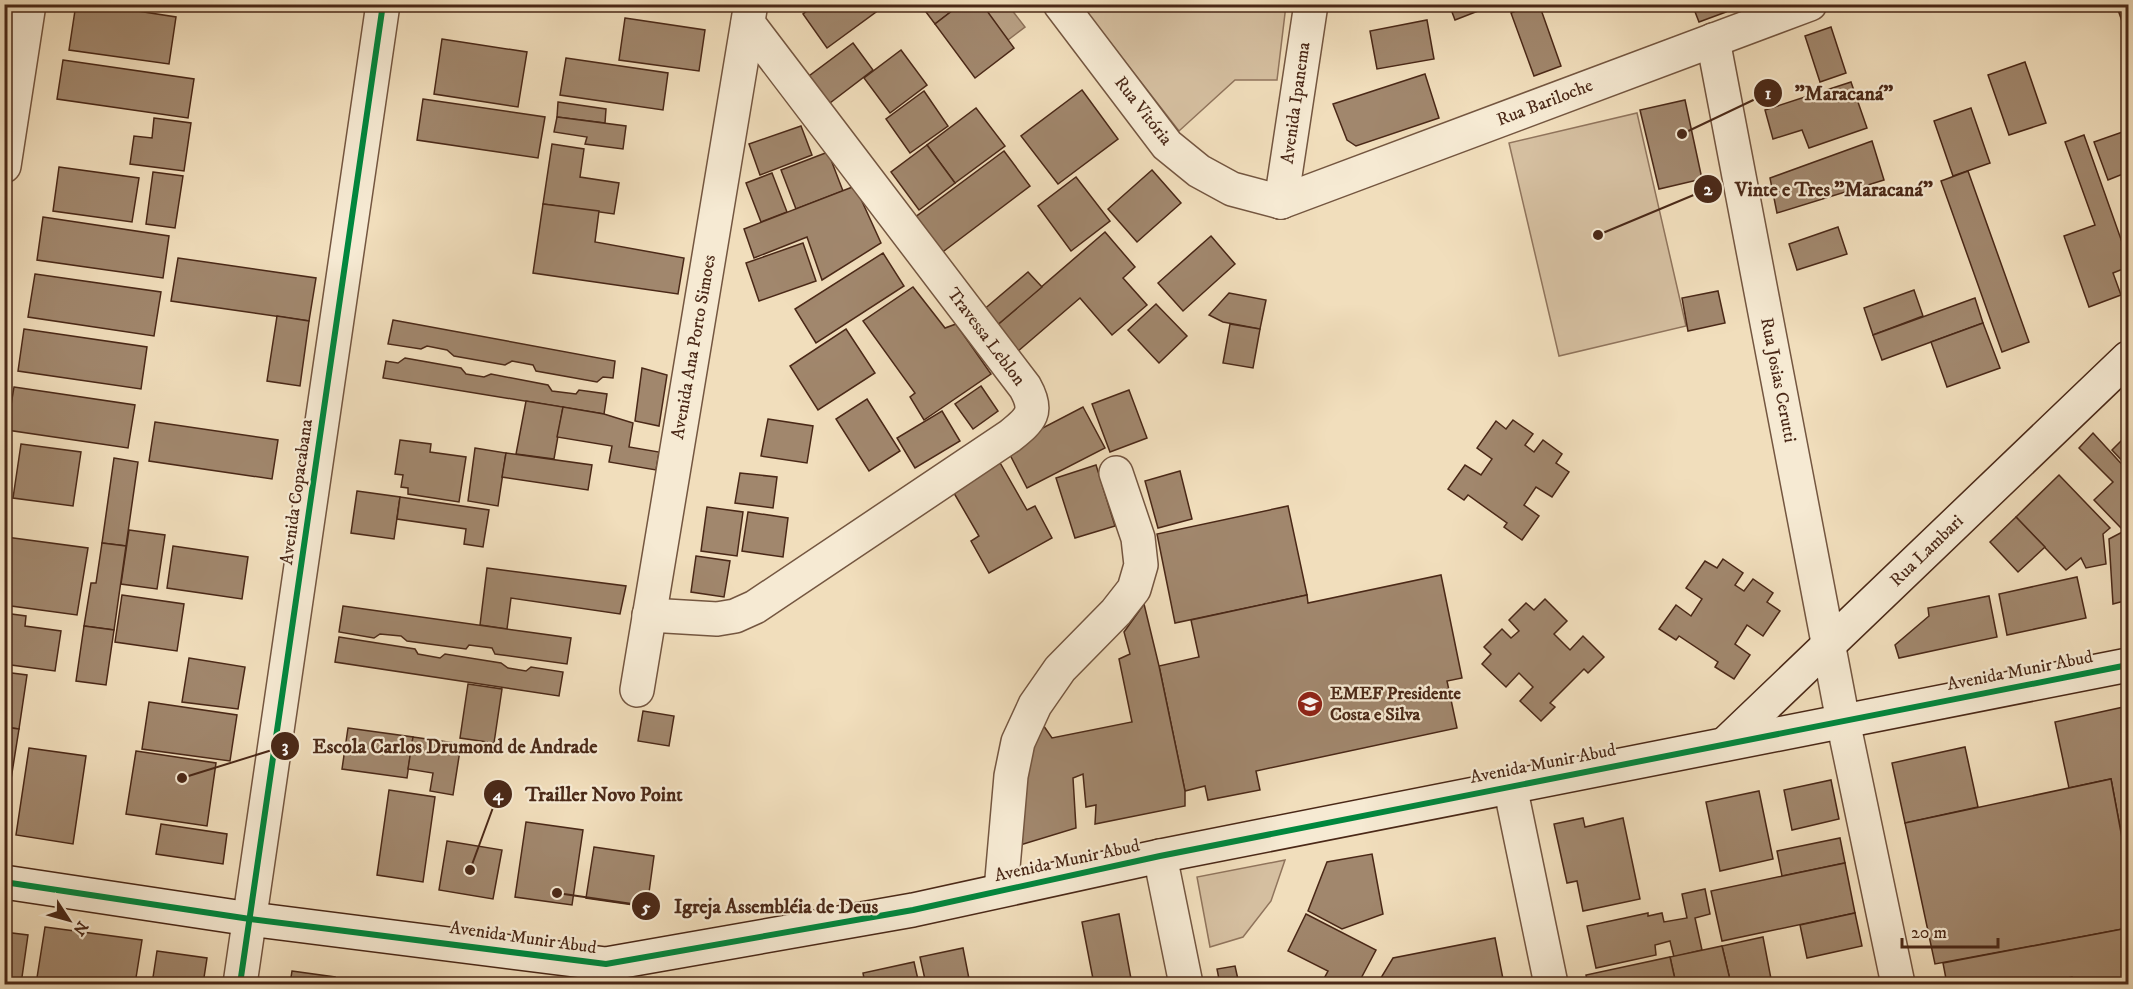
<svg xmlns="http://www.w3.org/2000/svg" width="2133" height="989" font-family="'IM FELL DW Pica',serif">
<rect width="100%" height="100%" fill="#f1debc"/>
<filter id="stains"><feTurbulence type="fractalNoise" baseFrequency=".00333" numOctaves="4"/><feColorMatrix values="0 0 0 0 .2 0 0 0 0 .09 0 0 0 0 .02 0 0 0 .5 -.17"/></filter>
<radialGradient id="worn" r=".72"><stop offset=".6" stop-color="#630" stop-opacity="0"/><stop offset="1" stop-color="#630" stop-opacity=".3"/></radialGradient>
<g fill="#d5bfa0" stroke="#90745c" stroke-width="1.5">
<polygon points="1081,5 1286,5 1277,80 1235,80 1179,131"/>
<polygon points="1637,113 1686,326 1559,356 1509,143"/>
<polygon points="1285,860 1271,901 1243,937 1210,947 1197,877"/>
</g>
<polygon fill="#b8a084" stroke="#8c7058" stroke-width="1.5" points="989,5 1008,5 1025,27 1008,40 984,8"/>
<g fill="#a1876d" stroke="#4a2817" stroke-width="1.5">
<polygon points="76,4 92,4 176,17 169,64 69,50"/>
<polygon points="816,4 871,4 876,12 827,48 803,14"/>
<polygon points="920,4 961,4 935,24"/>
<polygon points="961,4 982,4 1014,48 975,78 935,24"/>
<polygon points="1449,4 1496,4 1455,20"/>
<polygon points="1532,4 1539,4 1561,66 1534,76 1511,13"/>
<polygon points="1692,4 1723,4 1726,12 1699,22"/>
<polygon points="2116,4 2128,4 2128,32 2126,33"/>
<polygon points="625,18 705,30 699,71 619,60"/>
<polygon points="1427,20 1434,59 1377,69 1370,31"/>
<polygon points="1831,27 1846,73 1820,82 1805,36"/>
<polygon points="442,39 527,52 518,107 434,94"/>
<polygon points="853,43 873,70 826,106 805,79"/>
<polygon points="901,50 927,85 890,113 864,78"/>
<polygon points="566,58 668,73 663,110 560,95"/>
<polygon points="63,60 194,79 188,118 57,99"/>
<polygon points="2025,62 2046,123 2009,135 1988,75"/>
<polygon points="1425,74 1439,118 1356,146 1347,140 1333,104"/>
<polygon points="1851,82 1867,128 1809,148 1802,130 1773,139 1765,110"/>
<polygon points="1082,90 1118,139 1058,184 1021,136"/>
<polygon points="924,91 948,126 910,153 886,119"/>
<polygon points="423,99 545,117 538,158 417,140"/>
<polygon points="1685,100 1702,179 1659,189 1640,110"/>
<polygon points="558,102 606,109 605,123 557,117"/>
<polygon points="976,108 1005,146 955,183 927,145"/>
<polygon points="1971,108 1990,163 1953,176 1934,121"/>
<polygon points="557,117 626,126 623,149 585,144 587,137 554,132"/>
<polygon points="154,118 191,123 184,171 130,164 134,136 152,138"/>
<polygon points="801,126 812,155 760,175 749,144"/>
<polygon points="2128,130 2128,172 2108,180 2094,142"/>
<polygon points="2084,135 2128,259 2128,267 2113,273 2121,295 2089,307 2064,236 2095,225 2065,142"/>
<polygon points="1872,141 1884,180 1777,213 1770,178"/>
<polygon points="552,144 584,149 580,177 619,183 614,214 543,204"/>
<polygon points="927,145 955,183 919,210 891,172"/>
<polygon points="1004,151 1030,186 940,254 914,218"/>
<polygon points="828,152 843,191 796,209 781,170"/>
<polygon points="59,167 139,178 132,222 53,211"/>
<polygon points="1152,170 1181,203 1137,242 1108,209"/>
<polygon points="1968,171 2029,342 2002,352 1941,181"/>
<polygon points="153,172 183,176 175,228 146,224"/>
<polygon points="772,173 787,212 761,222 746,183"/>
<polygon points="1076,177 1110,221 1071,251 1038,206"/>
<polygon points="855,186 881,243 822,280 807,237 754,258 744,229"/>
<polygon points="543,204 599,211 595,242 684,258 678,294 533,273"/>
<polygon points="43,217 169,236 163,278 37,260"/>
<polygon points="1838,227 1847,254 1797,270 1789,244"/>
<polygon points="1105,232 1135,267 1123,278 1147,305 1112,335 1080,298 1017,352 995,327"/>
<polygon points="1211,236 1235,264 1183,311 1158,283"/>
<polygon points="803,243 816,281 759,301 746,263"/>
<polygon points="883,253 904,286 816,343 795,309"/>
<polygon points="178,258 316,278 309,321 171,301"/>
<polygon points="1028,272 1042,287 995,327 982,311"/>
<polygon points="35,274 161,292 154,336 28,317"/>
<polygon points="913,287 945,328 956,324 991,374 924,420 910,397 915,393 863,321"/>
<polygon points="1914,290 1923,316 1873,335 1864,308"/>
<polygon points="1718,291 1725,323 1688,331 1682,298"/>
<polygon points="1229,293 1266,300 1260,329 1223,322 1209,315"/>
<polygon points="1975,298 1983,323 1882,360 1873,335"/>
<polygon points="1156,304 1187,336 1159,363 1128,330"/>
<polygon points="277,316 309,321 300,386 267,381"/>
<polygon points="393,320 615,361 613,378 603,377 597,382 536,371 533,365 512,361 505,365 454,356 447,350 427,346 421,349 388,344"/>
<polygon points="1983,323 2000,368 1947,387 1931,342"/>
<polygon points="1230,324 1260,329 1253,368 1223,363"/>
<polygon points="24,329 147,347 141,389 18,371"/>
<polygon points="846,329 875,373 818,410 790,366"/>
<polygon points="405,358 461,368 466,374 484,377 491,374 548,385 552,391 576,394 579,390 607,394 604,414 383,378 386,361 398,363"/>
<polygon points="642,368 667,375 659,426 635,421"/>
<polygon points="981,386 998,411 973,429 955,404"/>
<polygon points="14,387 135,405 128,448 7,430"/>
<polygon points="1129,390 1147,438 1110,452 1092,404"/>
<polygon points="867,399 900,451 869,471 836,419"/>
<polygon points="526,401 563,407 554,459 516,454"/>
<polygon points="563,407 604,414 633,423 629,447 659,452 656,470 609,462 612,446 557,437"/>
<polygon points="1083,407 1105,448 1027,488 1006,447"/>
<polygon points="942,411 960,441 915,468 897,438"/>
<polygon points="768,419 813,426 807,463 761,456"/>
<polygon points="1513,420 1533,434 1525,445 1534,452 1543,440 1562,454 1556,463 1569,472 1552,497 1536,487 1524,505 1539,516 1522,540 1504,527 1507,523 1468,495 1464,500 1448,489 1465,465 1481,475 1492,459 1477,448 1496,421 1506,429"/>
<polygon points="155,422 278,440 272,479 149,461"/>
<polygon points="2093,433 2128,471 2128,525 2122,529 2094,500 2113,482 2079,448"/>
<polygon points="2128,434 2128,467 2112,450"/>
<polygon points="400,440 431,444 430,452 466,457 459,502 408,494 408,488 401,487 403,475 395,474"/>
<polygon points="21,444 81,452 73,506 13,498"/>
<polygon points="475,448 506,453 498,506 468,501"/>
<polygon points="506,453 592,465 588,490 502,477"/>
<polygon points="114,458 138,462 126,546 102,543"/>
<polygon points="999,461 1027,510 1035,506 1052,538 989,573 971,541 979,536 951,488"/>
<polygon points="1096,465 1115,526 1075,538 1056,478"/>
<polygon points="1180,471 1192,519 1158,528 1145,481"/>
<polygon points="740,473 777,477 773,508 735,503"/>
<polygon points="2059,475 2110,528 2103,534 2106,564 2086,568 2081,558 2066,570 2016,517"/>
<polygon points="357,491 400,497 394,539 351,533"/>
<polygon points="400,497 489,510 483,547 464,544 466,529 397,519"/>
<polygon points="1288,506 1307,595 1175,623 1157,534"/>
<polygon points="707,507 743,512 737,556 701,551"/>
<polygon points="748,512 788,518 783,557 742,551"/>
<polygon points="2016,517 2045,547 2018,572 1990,542"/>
<polygon points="2128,529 2128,600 2113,604 2109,539"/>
<polygon points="129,530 165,535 157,589 121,584"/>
<polygon points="6,537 88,548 77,615 4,605"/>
<polygon points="102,543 126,546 114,630 84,626 91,583 96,583"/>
<polygon points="173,546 248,557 242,599 167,588"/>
<polygon points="696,556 730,561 724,597 691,592"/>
<polygon points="1723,559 1743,573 1735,585 1744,591 1753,579 1773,593 1767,602 1780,611 1763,636 1747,625 1735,644 1750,655 1734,679 1715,667 1718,662 1679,636 1676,640 1659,629 1676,605 1691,616 1702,599 1686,588 1705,561 1717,568"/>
<polygon points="487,568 626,586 620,614 511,598 507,629 480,625"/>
<polygon points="1441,575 1462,678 1447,681 1457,728 1256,771 1260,790 1208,800 1205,786 1185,791 1159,666 1199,657 1191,620 1307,595 1308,603"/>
<polygon points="2077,577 2086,618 2007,635 1999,594"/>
<polygon points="122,595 184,604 177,651 115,642"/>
<polygon points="1989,596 1997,637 1899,658 1895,645 1929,616 1928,608"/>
<polygon points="1545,599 1567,621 1554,634 1570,650 1583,636 1604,657 1588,673 1584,669 1550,703 1555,707 1541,721 1520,701 1533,687 1519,673 1506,687 1482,664 1491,654 1484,647 1502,629 1511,638 1519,631 1509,620 1526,603 1534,610"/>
<polygon points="1144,604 1159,666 1185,791 1185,806 1095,824 1096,805 1086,807 1083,774 1073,778 1076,828 1017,846 1022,755 1041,722 1052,738 1132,722 1119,659 1130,654 1124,632"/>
<polygon points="343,606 571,638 567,664 495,654 492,648 469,645 466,649 407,641 401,636 380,634 374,638 339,632"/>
<polygon points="4,613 26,616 25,626 61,631 55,671 4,664"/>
<polygon points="84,626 114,630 106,685 76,681"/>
<polygon points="339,637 415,649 418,654 440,658 445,654 501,663 508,668 526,671 531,667 563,672 559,696 335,662"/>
<polygon points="189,658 245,667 238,709 182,702"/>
<polygon points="4,672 27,675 19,729 4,727"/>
<polygon points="468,684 502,689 494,743 460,738"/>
<polygon points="149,702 237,715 230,761 142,749"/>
<polygon points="2128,706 2128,870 2111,779 2069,788 2055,722"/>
<polygon points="643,711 674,716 669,746 638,741"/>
<polygon points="4,727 19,729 4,823"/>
<polygon points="348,728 413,737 407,778 342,769"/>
<polygon points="413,737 461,744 453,795 430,791 433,773 408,769"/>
<polygon points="1965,747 1978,807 1905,823 1892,763"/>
<polygon points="29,748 86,756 73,844 16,835"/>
<polygon points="136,751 216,763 207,826 126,814"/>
<polygon points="2111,779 2128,870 2128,928 1935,964 1905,823"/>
<polygon points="1831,780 1839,819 1792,830 1784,790"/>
<polygon points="389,790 435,797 423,882 377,875"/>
<polygon points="1759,791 1773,859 1720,871 1706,802"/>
<polygon points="1583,818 1585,827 1623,818 1640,899 1583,911 1577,881 1567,883 1554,824"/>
<polygon points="526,822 583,830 572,905 515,897"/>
<polygon points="161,824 227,834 223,864 156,854"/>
<polygon points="1840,838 1845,863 1782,876 1777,851"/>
<polygon points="447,841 502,850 493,899 439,890"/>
<polygon points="594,847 654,856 647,907 586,898"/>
<polygon points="1372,854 1383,914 1342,929 1308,911 1327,862"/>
<polygon points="1845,863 1855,913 1722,941 1711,891"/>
<polygon points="1705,889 1710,914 1695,918 1702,950 1674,957 1670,941 1655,945 1656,955 1596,968 1587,926 1648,913 1648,916 1662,913 1664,922 1687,918 1682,894"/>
<polygon points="1855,913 1862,946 1807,958 1800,925"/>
<polygon points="1119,914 1132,984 1094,984 1082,922"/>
<polygon points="1306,914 1376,950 1358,984 1321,984 1328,971 1288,951"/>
<polygon points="45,927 142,940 135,984 36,984"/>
<polygon points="2128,928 2128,984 2074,984 2072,977 2035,984 1947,984 1943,963"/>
<polygon points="4,932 28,935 21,984 4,984"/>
<polygon points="1763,937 1772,984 1731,984 1722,946"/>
<polygon points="1495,938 1504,984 1380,984 1379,981 1393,958"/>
<polygon points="1722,946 1731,984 1676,984 1670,957"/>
<polygon points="963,948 970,984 926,984 920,957"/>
<polygon points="157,951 207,958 203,984 152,984"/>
<polygon points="1670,957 1676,984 1588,984 1586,975"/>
<polygon points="914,962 919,984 865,984 863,973"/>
<polygon points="1235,966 1239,984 1220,984 1217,969"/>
<polygon points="292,971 335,977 334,984 290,984"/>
<polygon points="787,980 787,984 759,984"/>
</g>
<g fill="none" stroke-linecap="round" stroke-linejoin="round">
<g stroke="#745640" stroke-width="36">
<g id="street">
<polyline points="1060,4 1167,145 1199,171 1232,189 1281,202"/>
<polyline points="1713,40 1843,721 1898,984"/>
<polyline points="4,166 29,4"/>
<polyline points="1281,202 1810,4"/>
<polyline points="1281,202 1311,4"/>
<path d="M649,615l68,4 18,-3 20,-9 255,-171c21,-17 29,-24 15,-49l-277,-364"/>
<polyline points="637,690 750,9"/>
<polyline points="1510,786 1551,984"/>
<polyline points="1160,856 1186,984"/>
<polyline points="1001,890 1011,776 1018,742 1035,705 1060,669 1116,612 1134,589 1141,565 1138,538 1116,473"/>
<polyline points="240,984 383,4"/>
</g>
</g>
<g stroke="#4a2817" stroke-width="36">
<g id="secondary">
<polyline points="1725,744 2128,358"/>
<polyline points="4,882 250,919 606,964 913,910 1160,856 2128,665"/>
</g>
</g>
<use href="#street" stroke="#f6ead3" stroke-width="33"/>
<use href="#secondary" stroke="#f6ead3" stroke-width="33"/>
<g stroke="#f6ead3" stroke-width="10">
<g id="cycleway">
<polyline points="4,882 250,919 606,964 913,910 1160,856 2128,665"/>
<polyline points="240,984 383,4"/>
</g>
</g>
<use href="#cycleway" stroke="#00873e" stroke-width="6"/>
</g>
<defs>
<g id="school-disc" transform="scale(1.35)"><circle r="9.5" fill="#8f2418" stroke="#f6ead3"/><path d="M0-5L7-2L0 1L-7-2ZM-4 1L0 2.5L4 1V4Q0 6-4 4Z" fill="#fff"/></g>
</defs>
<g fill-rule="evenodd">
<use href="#school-disc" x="1310" y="704"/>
</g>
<g text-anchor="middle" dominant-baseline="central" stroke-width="4.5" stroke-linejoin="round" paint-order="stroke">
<g font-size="18" fill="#4a2817" stroke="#f6ead3">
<text transform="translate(1296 103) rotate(-82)">Avenida Ipanema</text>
<text transform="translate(1545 103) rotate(-21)">Rua Bariloche</text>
<text transform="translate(1143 111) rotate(52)">Rua Vitória</text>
<text transform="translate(986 337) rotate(53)">Travessa Leblon</text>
<text transform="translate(694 347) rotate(-80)">Avenida Ana Porto Simoes</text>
<text transform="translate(1778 380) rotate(79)">Rua Josias Cerutti</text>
<text transform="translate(297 492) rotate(-82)">Avenida Copacabana</text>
<text transform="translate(1927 551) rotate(-44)">Rua Lambari</text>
<text transform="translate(2020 671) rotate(-11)">Avenida Munir Abud</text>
<text transform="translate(1543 764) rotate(-11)">Avenida Munir Abud</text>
<text transform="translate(1067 861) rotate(-12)">Avenida Munir Abud</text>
<text transform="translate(523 938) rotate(8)">Avenida Munir Abud</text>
</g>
<g font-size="18" font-weight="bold" fill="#4a2817" stroke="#f6ead3" text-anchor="start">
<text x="1330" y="694">EMEF Presidente<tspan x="1330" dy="21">Costa e Silva</tspan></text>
</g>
</g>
<path fill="none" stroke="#4a2817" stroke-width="2" d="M1682 134L1768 93M1598 235L1708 189M182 778L285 746M470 870L498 794M557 893L646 906"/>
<g fill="#4a2817" stroke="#f6ead3" stroke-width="2">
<circle cx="1682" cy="134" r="6"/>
<circle cx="1598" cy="235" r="6"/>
<circle cx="182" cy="778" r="6"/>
<circle cx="470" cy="870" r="6"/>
<circle cx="557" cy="893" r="6"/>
<circle cx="1768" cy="93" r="15"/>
<circle cx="1708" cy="189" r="15"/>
<circle cx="285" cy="746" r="15"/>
<circle cx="498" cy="794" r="15"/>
<circle cx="646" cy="906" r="15"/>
</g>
<g font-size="18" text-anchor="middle" font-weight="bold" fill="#fff">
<text x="1768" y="99">1</text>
<text x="1708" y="195">2</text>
<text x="285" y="752">3</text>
<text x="498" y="800">4</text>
<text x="646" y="913">5</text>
</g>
<g font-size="20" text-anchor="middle" font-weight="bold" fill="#4a2817" stroke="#f6ead3" stroke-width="4.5" stroke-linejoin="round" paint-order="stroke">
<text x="1844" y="100">"Maracaná"</text>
<text x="1834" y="196">Vinte e Tres "Maracaná"</text>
<text x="455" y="753">Escola Carlos Drumond de Andrade</text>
<text x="604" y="801">Trailler Novo Point</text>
<text x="776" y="913">Igreja Assembléia de Deus</text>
</g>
<rect width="2133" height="989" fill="none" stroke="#f1debc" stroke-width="24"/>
<rect x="6" y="6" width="2121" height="977" fill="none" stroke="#4a2817" stroke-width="3"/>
<rect x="12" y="12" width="2109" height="965" fill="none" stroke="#4a2817" stroke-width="1.5"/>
<g transform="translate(69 920) rotate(126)" stroke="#f6ead3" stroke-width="4.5" paint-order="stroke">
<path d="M0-4.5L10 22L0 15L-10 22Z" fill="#4a2817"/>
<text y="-9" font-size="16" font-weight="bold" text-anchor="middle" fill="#4a2817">N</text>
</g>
<path d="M1902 938v9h96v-9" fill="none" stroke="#4a2817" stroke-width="3"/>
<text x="1911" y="938" font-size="18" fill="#4a2817" stroke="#f6ead3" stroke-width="4.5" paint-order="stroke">20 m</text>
<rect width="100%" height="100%" filter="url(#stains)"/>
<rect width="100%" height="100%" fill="url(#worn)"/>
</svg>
